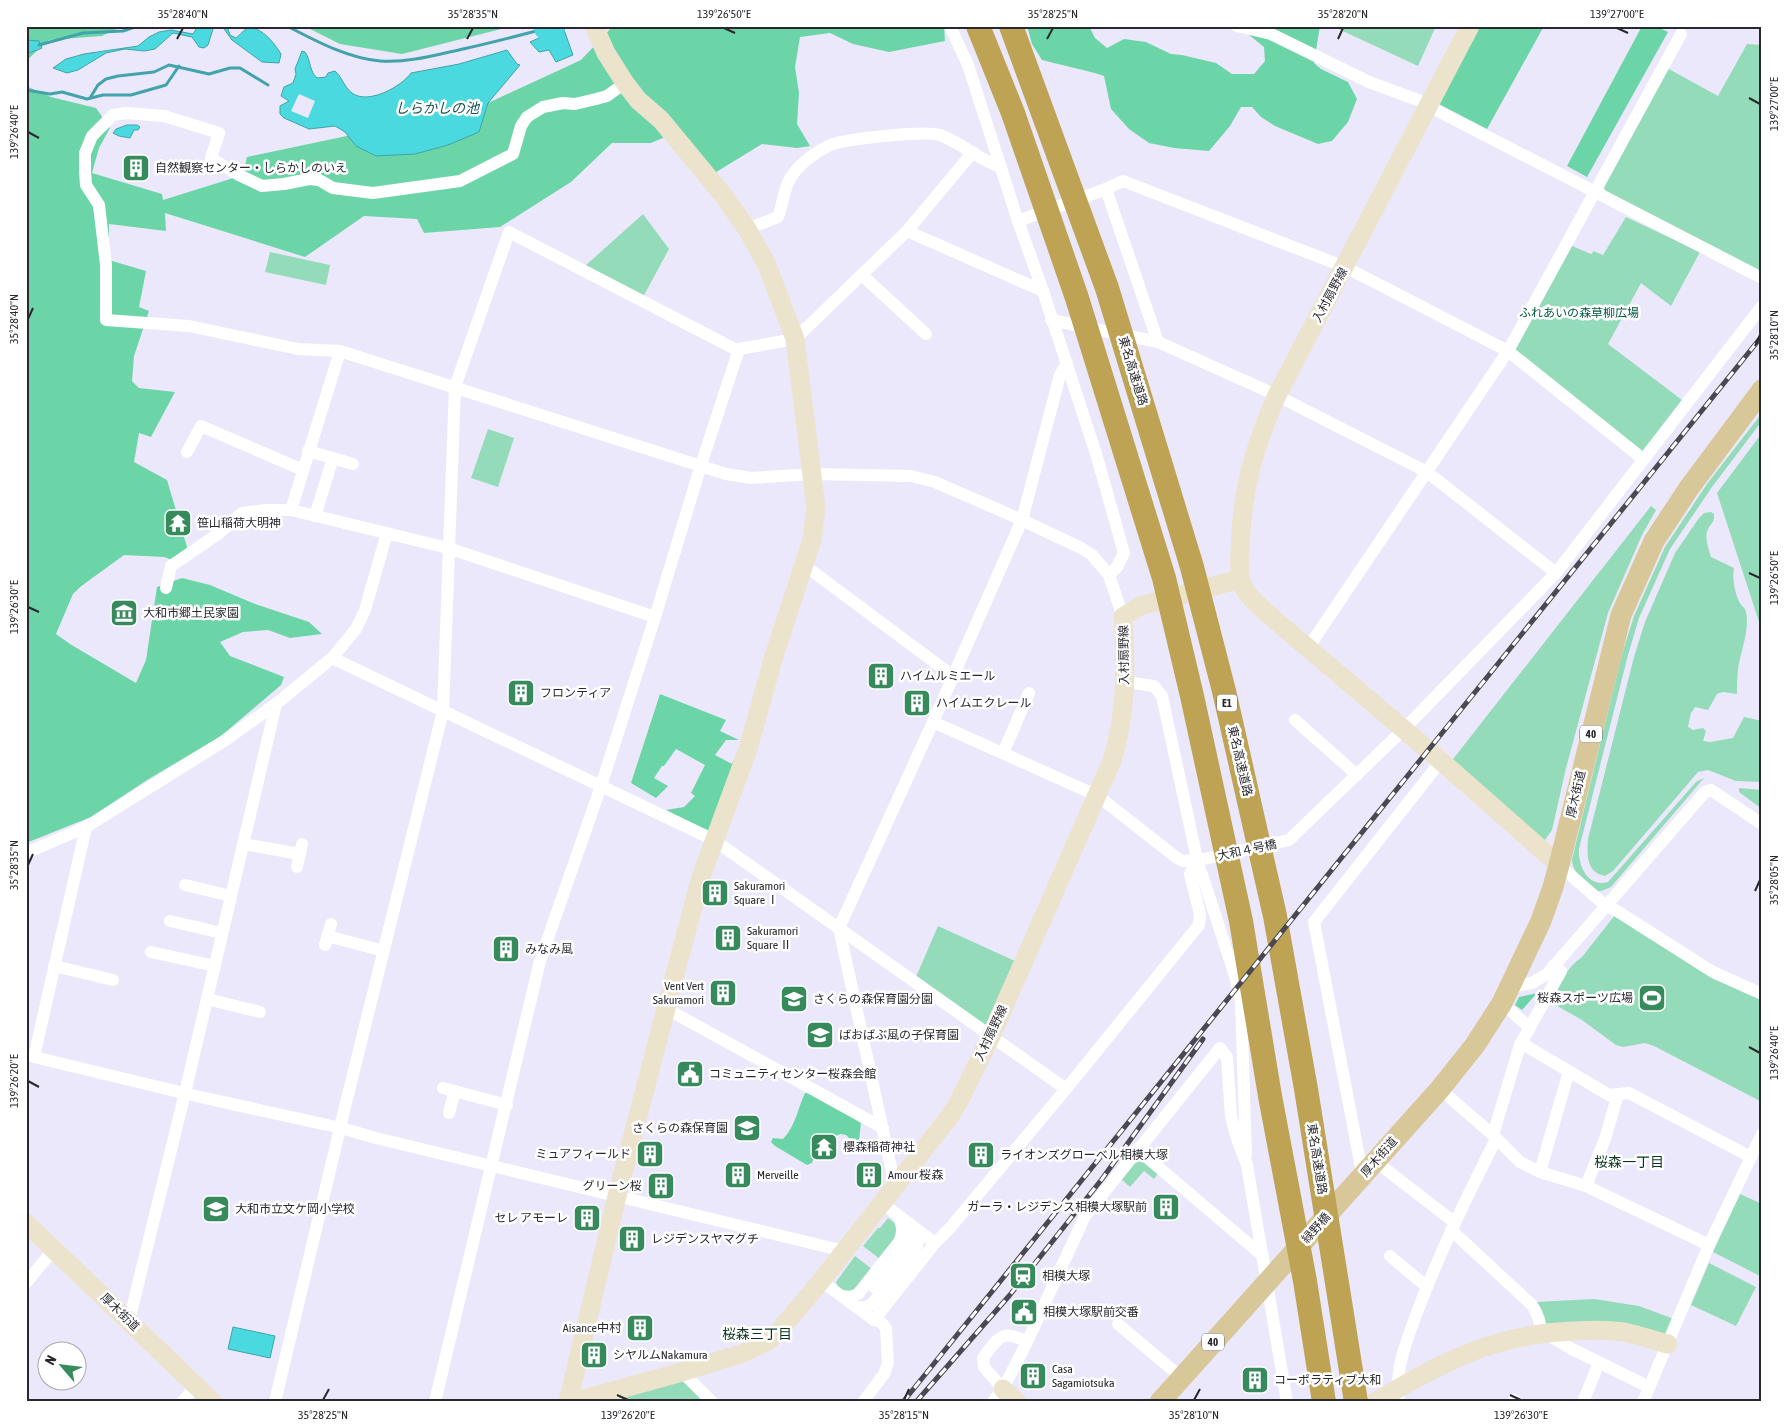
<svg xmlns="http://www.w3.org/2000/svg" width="1788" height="1428" font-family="'Asap Condensed','Noto Sans JP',sans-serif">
<rect width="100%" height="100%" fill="#ece8fb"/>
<g fill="#94dbb9">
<polygon points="1332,26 1436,26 1418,66"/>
<polygon points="1747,44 1762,45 1762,273 1606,193 1603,184 1667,68 1718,96"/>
<polygon points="643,214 669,249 643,297 585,266"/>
<polygon points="1626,217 1700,252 1671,306 1641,283 1608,344 1682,400 1642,452 1514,351 1570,245 1591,254 1594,251 1603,255"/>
<polygon points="270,252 330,265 326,285 265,272"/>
<path d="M1762,413v8l-50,66 -42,62 -31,69 -11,37 -49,194c-1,17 9,39 29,33l88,-100 8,-4 -93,109 -10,4h-4c-10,-9 -25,-17 -25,-32l50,-205 12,-38 31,-69 42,-63z"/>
<polygon points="488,429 514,438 498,487 471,478"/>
<polygon points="1762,433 1762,631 1717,493"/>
<polygon points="1651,506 1656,510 1642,535 1608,613 1566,768 1552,830 1545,840 1541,841 1450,763"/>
<path d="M1711,512l3,2c1,10 -5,10 -7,18 -2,7 2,18 4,25l23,11c-2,9 1,27 6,35 2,4 5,4 6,9 4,19 -6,40 -8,58 -1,8 -1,16 -1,24l-14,-2 -6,2 -9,16 -13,-3 -4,6 -3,14 5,3 10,-2 3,3 -3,10 7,1 23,-4 11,-21 18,4v61l-26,-1 -28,-11 -10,2 -85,99 -8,5c-19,-4 -18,-21 -17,-37l46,-182 11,-35 30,-69 24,-35 5,-5z"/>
<polygon points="1739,788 1762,790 1762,809 1739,792"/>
<path d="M1615,915l147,82v105l-108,-56 -9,-3 -22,4 -7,-2 -34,-25 -32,-18c9,-17 16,-34 32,-45z"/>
<polygon points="938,926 1015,961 987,1024 983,1025 916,977"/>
<polygon points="1138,1155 1159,1172 1154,1179 1144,1171 1130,1187 1120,1178"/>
<polygon points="1740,1194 1762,1204 1762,1277 1713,1252"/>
<polygon points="888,1218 896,1224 898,1235 880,1259 863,1246 878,1228 880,1228"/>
<path d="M855,1256l17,13c-8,11 -26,37 -36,13z"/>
<polygon points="1709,1263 1756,1287 1736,1326 1691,1305"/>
<polygon points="1594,1299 1639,1306 1674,1319 1666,1335 1591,1321 1544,1324 1535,1302"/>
<polygon points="683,1379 704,1402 623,1402 625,1396"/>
</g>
<g fill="#6cd5a7">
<polygon points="26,26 123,26 102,36 49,40 26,61"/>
<polygon points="304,26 513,26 402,54 340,44"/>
<polygon points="613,26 944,26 945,41 889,52 853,44 830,33 800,37 795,67 799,93 797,124 810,146 797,148 762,144 713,174 679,131 651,143 612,143 571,182 500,227 424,233 417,219 364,216 305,257 165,213 166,231 109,224 109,260 146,271 139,307 149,311 134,356 132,381 139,388 175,392 151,437 139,433 134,462 167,480 187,547 184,564 164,557 124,555 80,587 73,594 56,634 70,644 136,683 146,660 157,587 182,578 210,585 255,604 309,622 322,634 290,638 268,630 243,632 220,642 230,656 284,677 281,685 221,736 147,780 91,817 26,843 26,86 51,97 96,108 110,128 99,148 92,173 162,194 163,200 243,175 247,157 475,109 581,60"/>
<path d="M1027,26h62l6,12 12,10 17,-9 22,3 25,12 11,1 34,8 16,11h22l11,-13 -1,-14 -26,-21h82l-6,37 7,6 27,13 9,17 -9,23 -16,19 -14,3 -43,-18 -14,-9 -9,-10h-11l-11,19 -21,25 -35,-3 -25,-5 -20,-14 -18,-20 -7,-33c-20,-7 -41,-10 -62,-16l-10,-16z"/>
<polygon points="1479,26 1544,26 1487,129 1439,104"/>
<polygon points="1642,26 1656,26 1668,32 1587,177 1567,166"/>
<polygon points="660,694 726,720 720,731 739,740 726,740 715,755 732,764 751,725 713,833 666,810 684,807 695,796 691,793 705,765 676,749 664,766 662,766 654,778 668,786 656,798 631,783"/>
<polygon points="1537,993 1522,1010 1515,1005 1519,997"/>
<path d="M812,1092l49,31 -2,17 -5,3 -8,-8 -5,-1 -9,3 -17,-2 -4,5 4,13 -3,10 -5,2 -32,-19 -4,-4 2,-4 10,1c12,-12 15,-31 22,-46z"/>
</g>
<g fill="#4ad9df" stroke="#40a4aa">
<polygon points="198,26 214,26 208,45 204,48 199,47 192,37 173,33 155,49 144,51 125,49 106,53 78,70 67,73 53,68 66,59 84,54 138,46 149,37 159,32 171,30 193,34"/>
<path d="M222,26h5l3,9 6,3c4,-3 8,-9 13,-10 13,-1 26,16 32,26l-2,9 -17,-1 -30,-22z"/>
<polygon points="563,27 573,55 556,62 549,50 539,52 530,42"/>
<polygon points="26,40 39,41 42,48 26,54"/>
<path d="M507,50l10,14 3,1 -32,38 -9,29 -31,13 -33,9 -39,2 -20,-10 -11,-14 -10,-6 -26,3 -25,-11 -4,-4v-8l9,-5 -8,-5 3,-9 9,-4 3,-9 -1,-5 7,-18 3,1c6,8 4,19 12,26l9,-1 2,-4 7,-2c7,6 9,16 17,22 16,12 49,-6 59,-20l48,-9z"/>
<polygon points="127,125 137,125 140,127 138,130 134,130 130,138 119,136 113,133 116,129"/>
<polygon points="233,1327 275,1336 270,1358 228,1349"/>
</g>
<polygon fill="#ece8fb" points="299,94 315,101 308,118 291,111"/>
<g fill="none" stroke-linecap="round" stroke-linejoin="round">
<g stroke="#40a4aa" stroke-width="3">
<path d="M287,26c29,15 60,32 93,35 28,2 56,-6 83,-12 27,-6 54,-13 81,-20l2,8"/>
<polyline points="39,45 83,33 123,31 138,26"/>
<polyline points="26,90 50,94 62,92 87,99 103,95 131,95 166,85 179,66"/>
<polyline points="90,98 98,85 106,79 118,76 154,72 169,65 209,74 230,68 240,68 268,85"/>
</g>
<polyline stroke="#4ad9df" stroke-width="20" points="544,29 556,26"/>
<g stroke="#fff" stroke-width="12">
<polyline points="950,26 968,65 1018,221 1043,291 1097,457 1124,553 1117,567 1109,575"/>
<polyline points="1237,26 1271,34 1369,82 1423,102 1434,109 1762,278"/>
<polyline points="625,83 607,96 596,99 575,104 563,103 543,107 527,117 521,126 513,154 460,181 373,193 333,188 319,180 309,179 284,184 262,186 237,174 211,158 219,133 164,116 127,113 113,115 92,136 85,153 85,171 86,185 99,205 106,265 106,320 189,326 298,349 340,351 726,474 751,478 812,474 911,476 935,482 1022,520 1081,548 1092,555 1109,575 1123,617"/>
<polyline points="1018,221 1106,189"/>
<path d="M747,229l31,-12c5,-12 6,-31 13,-40 9,-14 27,-27 42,-33 16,-5 92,-14 107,-9 22,8 39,25 61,32"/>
<polyline points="907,231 1043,291"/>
<polyline points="862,275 926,334"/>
<polyline points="1051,320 1158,342"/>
<polyline points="340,351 291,510 448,548 655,617"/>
<polyline points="308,451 353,464"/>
<polyline points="187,452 201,426 303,470"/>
<polyline points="315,516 333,458"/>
<polyline points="804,565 953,676"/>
<polyline points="1556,573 1427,472 1272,393 1158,342 1106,189 1123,181 1345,267 1508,351 1643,459"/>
<polyline points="166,588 171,566 218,534 242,513 266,510 291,510"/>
<polyline points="1308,648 1508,351 1681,34"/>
<polyline points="332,658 714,840 1066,1089"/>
<polyline points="1126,682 1154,686 1162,696 1197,859 1235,976 1241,1002 1246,1155"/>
<polyline points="1295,720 1357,775"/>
<polyline points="933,722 1098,796 1177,858 1183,861 1204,859 1289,840 1404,729 1556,573 1762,306"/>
<polyline points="1003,753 1029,693"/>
<polyline points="86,827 34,1057 196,1096 341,1128 376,1138 844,1251"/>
<polyline points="243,844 300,854"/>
<polyline points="26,853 86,827 224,741 276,704 332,658 356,629 365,610 387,533"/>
<polyline points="1559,865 1606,906 1617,911 1713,972 1762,994"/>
<polyline points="297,867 302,844"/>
<polyline points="185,885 231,896"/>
<polyline points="170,921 222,933"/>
<polyline points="327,936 384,951"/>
<polyline points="325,945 331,924"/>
<polyline points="151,952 215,966"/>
<polyline points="54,966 113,980"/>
<polyline points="1510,987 1532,983 1547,974 1705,792 1711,790 1762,824"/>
<polyline points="207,999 260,1012"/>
<polyline points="1502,1003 1530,1028"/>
<polyline points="665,1008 883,1128"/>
<polyline points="1521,1043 1609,1095 1629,1093 1751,1157"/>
<polyline points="443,1088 507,1105"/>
<polyline points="1440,1089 1493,1135 1520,1162 1540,1172 1586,1186 1709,1245"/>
<polyline points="449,1113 455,1091"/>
<polyline points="1493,1135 1520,1045 1561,971 1554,965"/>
<polyline points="1137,1149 1263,1256"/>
<polyline points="1375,1161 1454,1222"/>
<polyline points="1540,1172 1569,1071"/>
<polyline points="1361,1178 1361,1167 1314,922 1441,761"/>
<polyline points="895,1186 839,928 933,722 1022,520 1060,375 1067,363"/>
<polyline points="1586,1186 1605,1139 1618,1094"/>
<path d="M1451,1230l81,75c6,9 9,17 9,28"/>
<polyline points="935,1243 950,1228 1066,1089 1199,925 1200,914 1190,874 1197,859"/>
<polyline points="1390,1256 1427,1287"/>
<polyline points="821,1281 874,1320 935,1243 882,1203"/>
<polyline points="26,1283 54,1249"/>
<polyline points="874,1287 906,1247 909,1240 909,1227"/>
<path d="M842,1296l8,1 8,-3 41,-52c5,-10 3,-16 0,-26"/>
<path d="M857,1307h10l5,-3 42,-52c5,-9 5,-14 2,-23"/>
<polyline points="129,1321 185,1093 276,704"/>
<polyline points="1118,1324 1182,1378"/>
<polyline points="1545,1333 1572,1349 1649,1387"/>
<polyline points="682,1372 712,1402"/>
<path d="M1003,1389l-19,-22 -1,-9c15,-20 19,-30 44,-16"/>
<polyline points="1514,1400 1517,1402"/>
<polyline points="182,1402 196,1386"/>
<polyline points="275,1402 344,1111 443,711 455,387 509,232 735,349 739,349"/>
<polyline points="435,1402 540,961 601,786 655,617 701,465 739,349 795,339 907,231 973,152"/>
<polyline points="863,1402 884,1374 888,1363 886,1328 881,1322 874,1320"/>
<polyline points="993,1402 1003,1389 1027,1342 1085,1216 1220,1048 1227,1057 1231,1116 1237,1139 1247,1165 1287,1402"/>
<path d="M1399,1402c-5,-33 8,-62 19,-92 22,-59 50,-115 78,-171"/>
<polyline points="1583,1402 1599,1363"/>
<polyline points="1643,1402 1709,1245 1762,1134"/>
</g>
<g stroke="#ece3cc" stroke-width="19">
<path d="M1470,26l-193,369c-23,52 -36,98 -37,156 0,9 -1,18 0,27 3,15 17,26 28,36l173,147 118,104"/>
<polyline points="26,1223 213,1402"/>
<polyline points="1003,1389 1017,1402"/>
<polyline points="568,1402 617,1196 679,959 701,877 748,749 774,656 812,540 816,508 795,339 767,265 747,229 723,195 661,120 638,100 625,83 606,53 594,26"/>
<path d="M573,1402l109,-30 62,-19 24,-12 12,-11 41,-49 129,-165 8,-13 33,-67 121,-275c15,-49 14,-94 11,-144l17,-11 100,-27"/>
<path d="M1375,1402c67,-40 119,-68 199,-71 16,-1 34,-1 50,1 14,3 29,8 44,12"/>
</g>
<polyline stroke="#d8c899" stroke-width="21" points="1160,1402 1440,1089 1475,1045 1502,1003 1541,921 1553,887 1559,865 1621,615 1654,541 1689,488 1762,390"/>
<g stroke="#bea355" stroke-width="24">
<polyline points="978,26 1013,113 1077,298 1164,578 1192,696 1241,921 1270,1096 1305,1281 1324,1402"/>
<polyline points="1011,26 1107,288 1192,567 1224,691 1275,916 1306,1089 1356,1402"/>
</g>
<g stroke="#4b4851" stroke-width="5">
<g id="rail">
<polyline points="903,1402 1762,336"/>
<polyline points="916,1402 1009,1296 1102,1179 1203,1039"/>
</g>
</g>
<use href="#rail" stroke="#fff" stroke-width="3" stroke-dasharray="9" stroke-linecap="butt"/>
</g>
<path fill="none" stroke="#2a282f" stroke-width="2" d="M724,28l11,5M1617,28l11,5M177,39l6,-11M467,39l6,-11M1047,39l6,-11M1338,39l5,-11M1749,98l11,6M28,132l11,6M28,319l5,-11M1755,346l5,-11M1749,573l11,5M28,607l11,5M28,865l5,-11M1755,891l5,-11M1749,1047l11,6M28,1081l11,6M617,1395l11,5M1510,1395l11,5M323,1400l6,-11M904,1400l5,-11M1194,1400l6,-11"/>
<defs>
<g id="building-square" transform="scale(1.4375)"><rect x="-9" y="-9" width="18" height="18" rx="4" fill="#378a5c" stroke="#fff"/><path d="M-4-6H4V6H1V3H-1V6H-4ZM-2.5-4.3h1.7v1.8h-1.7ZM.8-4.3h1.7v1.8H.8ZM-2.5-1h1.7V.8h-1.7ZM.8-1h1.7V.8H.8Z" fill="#fff"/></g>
<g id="temple-square" transform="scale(1.4375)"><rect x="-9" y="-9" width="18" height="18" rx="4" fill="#378a5c" stroke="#fff"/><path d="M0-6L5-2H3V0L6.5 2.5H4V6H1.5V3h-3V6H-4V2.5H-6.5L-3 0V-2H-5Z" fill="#fff"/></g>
<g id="museum-square" transform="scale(1.4375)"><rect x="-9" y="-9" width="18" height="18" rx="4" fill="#378a5c" stroke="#fff"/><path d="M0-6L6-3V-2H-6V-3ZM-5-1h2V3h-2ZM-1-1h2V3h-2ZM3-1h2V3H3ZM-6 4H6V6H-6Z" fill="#fff"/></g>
<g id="stadium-square" transform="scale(1.4375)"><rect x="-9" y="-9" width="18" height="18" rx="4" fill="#378a5c" stroke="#fff"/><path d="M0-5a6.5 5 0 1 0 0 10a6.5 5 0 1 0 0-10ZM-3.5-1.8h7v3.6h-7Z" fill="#fff"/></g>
<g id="school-square" transform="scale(1.4375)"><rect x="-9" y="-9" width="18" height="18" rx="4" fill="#378a5c" stroke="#fff"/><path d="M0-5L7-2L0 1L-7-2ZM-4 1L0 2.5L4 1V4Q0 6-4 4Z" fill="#fff"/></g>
<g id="civic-square" transform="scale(1.4375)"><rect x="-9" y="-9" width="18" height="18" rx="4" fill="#378a5c" stroke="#fff"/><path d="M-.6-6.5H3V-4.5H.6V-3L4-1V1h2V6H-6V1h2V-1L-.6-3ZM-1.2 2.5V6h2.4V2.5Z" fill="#fff"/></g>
<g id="station-square" transform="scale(1.4375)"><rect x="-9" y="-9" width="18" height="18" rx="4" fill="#378a5c" stroke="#fff"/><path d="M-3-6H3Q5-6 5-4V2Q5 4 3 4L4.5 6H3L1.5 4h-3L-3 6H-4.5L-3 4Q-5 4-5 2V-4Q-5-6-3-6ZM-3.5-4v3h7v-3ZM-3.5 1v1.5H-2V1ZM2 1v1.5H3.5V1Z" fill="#fff"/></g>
</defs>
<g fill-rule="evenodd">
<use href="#building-square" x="136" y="168"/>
<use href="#temple-square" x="178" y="523"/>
<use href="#museum-square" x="124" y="613"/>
<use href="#building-square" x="881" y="676"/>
<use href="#building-square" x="521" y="693"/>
<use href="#building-square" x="917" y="703"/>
<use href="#building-square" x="715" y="893"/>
<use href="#building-square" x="728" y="938"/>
<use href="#building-square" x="506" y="949"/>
<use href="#building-square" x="723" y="993"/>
<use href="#stadium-square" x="1652" y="998"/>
<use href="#school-square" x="794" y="999"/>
<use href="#school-square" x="820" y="1035"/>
<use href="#civic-square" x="690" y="1074"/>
<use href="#school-square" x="747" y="1128"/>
<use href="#temple-square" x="824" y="1147"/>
<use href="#building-square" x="650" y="1154"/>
<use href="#building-square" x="981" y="1155"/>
<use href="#building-square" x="738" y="1175"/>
<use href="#building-square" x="869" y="1175"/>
<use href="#building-square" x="661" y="1186"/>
<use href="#building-square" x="1166" y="1207"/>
<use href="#school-square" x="216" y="1209"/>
<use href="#building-square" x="587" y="1218"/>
<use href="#building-square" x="632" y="1239"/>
<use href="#station-square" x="1023" y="1276"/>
<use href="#civic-square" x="1024" y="1312"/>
<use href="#building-square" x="640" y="1328"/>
<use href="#building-square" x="594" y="1355"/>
<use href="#building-square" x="1033" y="1376"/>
<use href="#building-square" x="1255" y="1380"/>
</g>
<g text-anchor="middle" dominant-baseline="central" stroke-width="5" stroke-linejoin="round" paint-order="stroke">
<g fill="#fff" stroke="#6a686d" stroke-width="1">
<rect x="1217" y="694.5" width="20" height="17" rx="4"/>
<rect x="1580" y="725.5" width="22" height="17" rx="4"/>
<rect x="1202" y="1333.5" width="22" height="17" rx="4"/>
</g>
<g font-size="11" font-weight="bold" fill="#2a282f">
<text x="1227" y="703">E1</text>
<text x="1591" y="734">40</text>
<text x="1213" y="1342">40</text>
</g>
<g font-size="12" fill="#2a282f" stroke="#fff" text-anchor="start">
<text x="155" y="168">自然観察センター・しらかしのいえ</text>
<text x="197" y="523">笹山稲荷大明神</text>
<text x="143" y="613">大和市郷土民家園</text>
<text x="900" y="676">ハイムルミエール</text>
<text x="540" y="693">フロンティア</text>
<text x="936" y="703">ハイムエクレール</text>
<text x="734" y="886">Sakuramori<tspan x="734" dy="14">Square Ⅰ</tspan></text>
<text x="747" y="931">Sakuramori<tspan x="747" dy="14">Square Ⅱ</tspan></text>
<text x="525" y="949">みなみ風</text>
<text x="704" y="986" text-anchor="end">Vent Vert<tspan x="704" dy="14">Sakuramori</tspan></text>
<text x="1633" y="998" text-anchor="end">桜森スポーツ広場</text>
<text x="813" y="999">さくらの森保育園分園</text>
<text x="839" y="1035">ばおばぶ風の子保育園</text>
<text x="709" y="1074">コミュニティセンター桜森会館</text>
<text x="728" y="1128" text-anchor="end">さくらの森保育園</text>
<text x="843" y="1147">櫻森稲荷神社</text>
<text x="631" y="1154" text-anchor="end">ミュアフィールド</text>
<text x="1000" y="1155">ライオンズグローベル相模大塚</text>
<text x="757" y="1175">Merveille</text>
<text x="888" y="1175">Amour 桜森</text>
<text x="642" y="1186" text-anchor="end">グリーン桜</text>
<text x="1147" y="1207" text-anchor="end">ガーラ・レジデンス相模大塚駅前</text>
<text x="235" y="1209">大和市立文ケ岡小学校</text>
<text x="568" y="1218" text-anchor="end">セレ アモーレ</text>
<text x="651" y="1239">レジデンスヤマグチ</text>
<text x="1042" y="1276">相模大塚</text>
<text x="1043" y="1312">相模大塚駅前交番</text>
<text x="621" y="1328" text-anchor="end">Aisance中村</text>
<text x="613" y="1355">シヤルムNakamura</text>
<text x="1052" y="1369">Casa<tspan x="1052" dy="14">Sagamiotsuka</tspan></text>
<text x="1274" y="1380">コーポラティブ大和</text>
</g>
<g font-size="12" fill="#2a282f" stroke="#fff">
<text transform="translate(1330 295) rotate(-62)">入村扇野線</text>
<text transform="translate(1133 371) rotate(73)">東名高速道路</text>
<text transform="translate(1124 655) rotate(-91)">入村扇野線</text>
<text transform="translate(1240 761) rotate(77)">東名高速道路</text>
<text transform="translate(1576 794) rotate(-77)">厚木街道</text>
<text transform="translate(1247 850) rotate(-12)">大和４号橋</text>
<text transform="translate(991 1033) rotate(-65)">入村扇野線</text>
<text transform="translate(1379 1157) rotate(-49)">厚木街道</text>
<text transform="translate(1317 1159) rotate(81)">東名高速道路</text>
<text transform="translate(1316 1228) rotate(-48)">緑野橋</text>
<text transform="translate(120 1312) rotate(44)">厚木街道</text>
</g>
<g font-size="12" fill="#015b3e" stroke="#fff">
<text x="1579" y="313">ふれあいの森草柳広場</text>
</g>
<g font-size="14" font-style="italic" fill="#165255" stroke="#fff">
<text x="437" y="108">しらかしの池</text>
</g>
<g font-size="14" fill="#0c351f" stroke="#fff">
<text x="1629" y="1162">桜森一丁目</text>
<text x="757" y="1334">桜森三丁目</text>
</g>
</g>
<rect width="1788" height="1428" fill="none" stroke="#ffffff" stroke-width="55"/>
<g transform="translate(62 1366) rotate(298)"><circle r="24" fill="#ffffff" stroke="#aaa9ac"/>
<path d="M0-4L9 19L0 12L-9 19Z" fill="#378a5c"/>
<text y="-8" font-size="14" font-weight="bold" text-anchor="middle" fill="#2a282f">N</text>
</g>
<rect x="28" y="28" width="1732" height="1372" fill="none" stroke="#2a282f" stroke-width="2"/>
<g font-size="12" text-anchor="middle" fill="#2a282f">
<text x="183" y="18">35°28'40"N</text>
<text x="473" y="18">35°28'35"N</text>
<text x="724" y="18">139°26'50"E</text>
<text x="1053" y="18">35°28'25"N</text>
<text x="1343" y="18">35°28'20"N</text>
<text x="1617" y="18">139°27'00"E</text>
<text transform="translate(1774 104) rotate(-90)" y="4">139°27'00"E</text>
<text transform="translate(14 132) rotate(-90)" y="4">139°26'40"E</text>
<text transform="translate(14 319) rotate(-90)" y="4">35°28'40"N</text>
<text transform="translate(1774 335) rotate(-90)" y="4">35°28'10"N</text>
<text transform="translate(1774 578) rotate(-90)" y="4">139°26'50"E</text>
<text transform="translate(14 607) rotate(-90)" y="4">139°26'30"E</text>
<text transform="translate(14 865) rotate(-90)" y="4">35°28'35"N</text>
<text transform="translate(1774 880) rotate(-90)" y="4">35°28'05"N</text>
<text transform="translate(1774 1053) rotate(-90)" y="4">139°26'40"E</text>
<text transform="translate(14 1081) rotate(-90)" y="4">139°26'20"E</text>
<text x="323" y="1419">35°28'25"N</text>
<text x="628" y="1419">139°26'20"E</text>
<text x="904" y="1419">35°28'15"N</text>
<text x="1194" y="1419">35°28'10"N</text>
<text x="1521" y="1419">139°26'30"E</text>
</g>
</svg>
